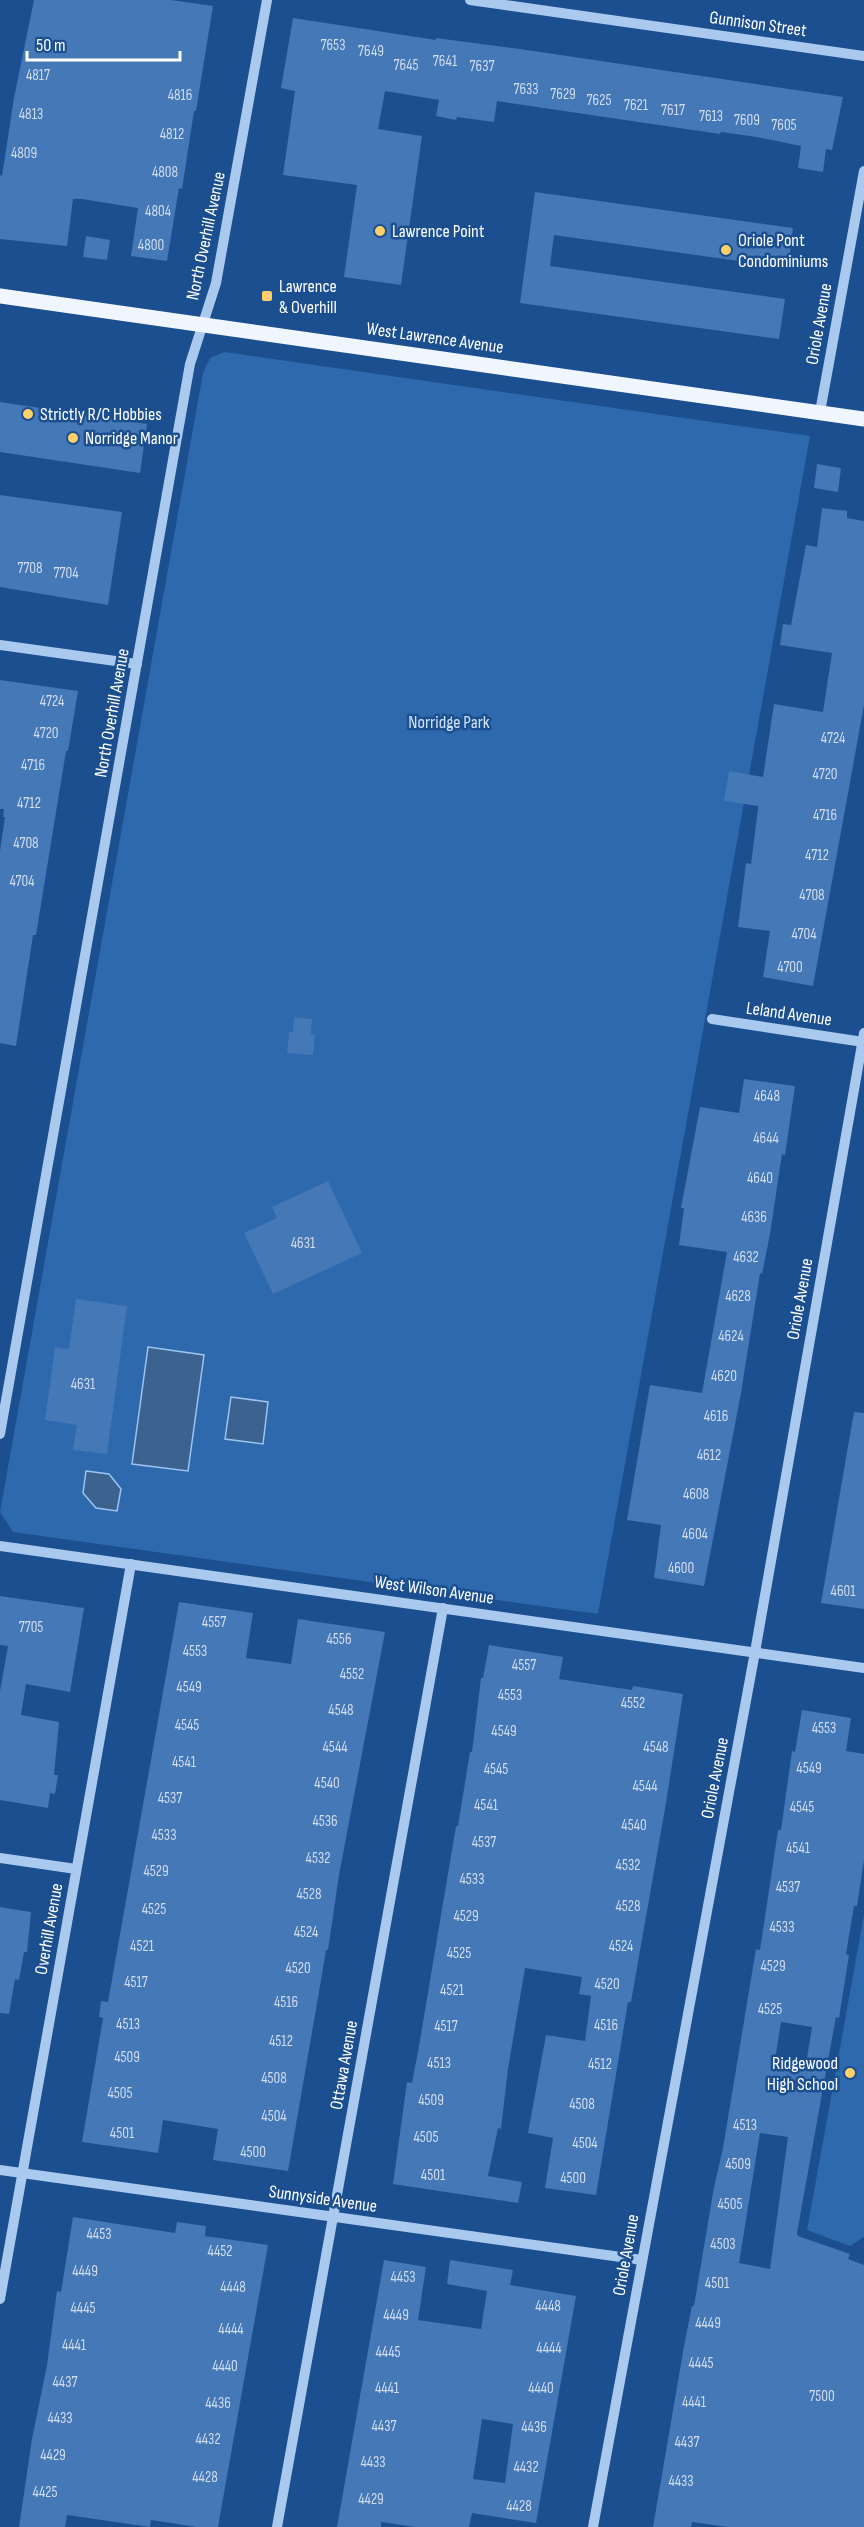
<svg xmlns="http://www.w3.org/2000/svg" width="864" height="2527" font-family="'Sofia Sans Condensed',sans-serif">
<rect width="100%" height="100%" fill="#1b4f8f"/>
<g fill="#2e69ad">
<polygon points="224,352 810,436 598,1614 13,1532 0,1512 203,373 210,358"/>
<polygon points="864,1915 864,2237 850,2246 807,2230"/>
</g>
<g fill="#3c6290" stroke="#9cc4f0" stroke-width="1.5">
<polygon points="148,1347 204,1355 188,1471 132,1464"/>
<polygon points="231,1397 268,1402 263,1444 225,1439"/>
<polygon points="86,1471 109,1474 121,1489 117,1511 96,1508 83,1493"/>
</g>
<g fill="#4478b7" fill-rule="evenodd">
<polygon points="34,0 171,0 213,6 196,111 194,111 182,189 179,188 167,261 131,256 138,208 82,199 73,199 67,246 0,239 0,175 2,176 14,98"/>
<polygon points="293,18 436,40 436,38 520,49 843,97 832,150 826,149 823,172 798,168 801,146 757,137 721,132 720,134 497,101 494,122 457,117 456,120 436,116 439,100 385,91 378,129 422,136 401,285 344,277 357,185 283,175 295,91 281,88"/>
<polygon points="535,192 793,228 788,268 554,235 550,266 785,299 779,339 520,303"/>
<polygon points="86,236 110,240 107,260 83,257"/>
<polygon points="0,402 147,424 140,473 0,452"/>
<polygon points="817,464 841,468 838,492 814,488"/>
<polygon points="0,495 122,512 108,605 0,587"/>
<polygon points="822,508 847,511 847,518 864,521 864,705 813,986 763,977 770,931 738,927 746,863 751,864 758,809 758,806 724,801 729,771 763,777 774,704 823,712 832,653 780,645 783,624 791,625 806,545 817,547"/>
<polygon points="0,680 78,691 68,751 66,751 36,935 33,935 16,1046 0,1043 0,851 5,817 3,817 4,809 0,809"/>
<polygon points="294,1017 312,1019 311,1034 315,1034 313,1055 287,1053 289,1032 293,1032"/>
<polygon points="744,1079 795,1086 785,1155 782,1154 770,1234 762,1274 760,1273 741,1393 704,1586 654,1578 661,1525 627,1520 650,1385 702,1393 727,1252 679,1245 684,1208 681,1208 700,1107 739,1113"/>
<polygon points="328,1181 362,1253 273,1294 244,1233 277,1218 272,1207"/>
<polygon points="76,1299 127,1306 107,1454 73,1450 77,1425 45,1420 55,1347 69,1349"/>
<polygon points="854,1412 864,1413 864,1609 821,1603"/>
<polygon points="0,1596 84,1608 70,1692 26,1684 21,1715 59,1722 54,1775 58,1775 55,1794 50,1793 48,1808 0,1800 0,1691 8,1646 0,1645"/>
<polygon points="179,1602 253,1613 246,1658 277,1662 291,1664 298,1619 385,1632 339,1875 328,1950 326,1950 320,1986 288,2171 213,2160 218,2129 163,2120 158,2153 82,2142 103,2018 99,2017 101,2001 108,2002"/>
<polygon points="489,1645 563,1657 559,1679 632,1690 633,1686 683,1694 666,1803 631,2002 628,2002 596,2195 545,2188 553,2138 528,2133 546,2035 585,2041 591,1996 579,1994 582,1977 525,1968 508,2069 501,2129 498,2128 488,2176 522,2182 518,2203 393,2184 407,2082 412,2083 419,2046 456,1826 458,1826 470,1752 472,1752 481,1678 483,1678"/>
<path d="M802,1710l49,8 -5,33 18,3v106l-7,46h-3l-8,48 3,1 -10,63 -3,-1 -7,38 -32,178 1,3 52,18 -2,5 16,6v262h-136l-36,-5 -1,5h-38l31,-181 8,-40h2l20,-119 9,-39 33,-199 4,1 18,-120h3l11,-79 3,1zM781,2022l31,5 -7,43 -31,-4zM760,2133l28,4 -18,132 -31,-6z"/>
<polygon points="0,1907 31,1912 27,1952 24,1952 19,1980 15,1979 9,2014 0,2013"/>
<polygon points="73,2217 175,2233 177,2222 206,2226 205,2236 268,2245 218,2527 197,2527 151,2520 150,2527 67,2515 65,2527 19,2527 32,2439 47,2365 57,2291 61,2292"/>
<path d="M384,2260l42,7 -8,53 63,9 6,-38 -40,-7 3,-24 63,10 -3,15 66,11 -40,227 -64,-10 -3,14h-54l-34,-5v5h-44zM482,2419l31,5 -8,59 -32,-4z"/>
</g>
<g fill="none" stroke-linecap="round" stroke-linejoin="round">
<g stroke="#a9c9ee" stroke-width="10">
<polyline points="470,0 864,56"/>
<polyline points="820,412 864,171"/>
<polyline points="0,645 137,664"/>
<polyline points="712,1019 863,1042"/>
<polyline points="0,1434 190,364 216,283 267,0"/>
<polyline points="0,1546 864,1668"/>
<polyline points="0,1858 76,1869"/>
<polyline points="0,2170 642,2260"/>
<polyline points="0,2299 131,1564"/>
<polyline points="277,2527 443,1608"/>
<polyline points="593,2527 755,1652 864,1033"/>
</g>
<polyline stroke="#f0f6ff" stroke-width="15" points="0,296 864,419"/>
</g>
<g fill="#ffd166" stroke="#1b4f8f" stroke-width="2">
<circle cx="380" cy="231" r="6"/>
<circle cx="726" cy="250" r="6"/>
<rect x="261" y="290" width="12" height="12" rx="3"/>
<circle cx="28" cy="414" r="6"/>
<circle cx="73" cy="438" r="6"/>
<circle cx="850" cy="2073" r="6"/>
</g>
<g text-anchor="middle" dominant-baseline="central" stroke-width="5" stroke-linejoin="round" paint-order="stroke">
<g font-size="15" fill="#d0dded">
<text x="333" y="45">7653</text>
<text x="371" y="51">7649</text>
<text x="445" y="61">7641</text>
<text x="406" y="65">7645</text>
<text x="482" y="66">7637</text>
<text x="38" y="75">4817</text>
<text x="526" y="89">7633</text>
<text x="563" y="94">7629</text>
<text x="180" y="95">4816</text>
<text x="599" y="100">7625</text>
<text x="636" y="105">7621</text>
<text x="673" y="110">7617</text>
<text x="31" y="114">4813</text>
<text x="711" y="116">7613</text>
<text x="747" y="120">7609</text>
<text x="784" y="125">7605</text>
<text x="172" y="134">4812</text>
<text x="24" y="153">4809</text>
<text x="165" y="172">4808</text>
<text x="158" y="211">4804</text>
<text x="151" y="245">4800</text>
<text x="30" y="568">7708</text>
<text x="66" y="573">7704</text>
<text x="52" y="701">4724</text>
<text x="46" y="733">4720</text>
<text x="833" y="738">4724</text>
<text x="33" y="765">4716</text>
<text x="825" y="774">4720</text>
<text x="29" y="803">4712</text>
<text x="825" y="815">4716</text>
<text x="26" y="843">4708</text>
<text x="817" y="855">4712</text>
<text x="22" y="881">4704</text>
<text x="812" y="895">4708</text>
<text x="804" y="934">4704</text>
<text x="790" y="967">4700</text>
<text x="767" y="1096">4648</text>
<text x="766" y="1138">4644</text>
<text x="760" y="1178">4640</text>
<text x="754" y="1217">4636</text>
<text x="303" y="1243">4631</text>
<text x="746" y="1257">4632</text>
<text x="738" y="1296">4628</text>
<text x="731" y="1336">4624</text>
<text x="724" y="1376">4620</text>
<text x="83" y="1384">4631</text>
<text x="716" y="1416">4616</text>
<text x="709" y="1455">4612</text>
<text x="696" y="1494">4608</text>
<text x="695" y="1534">4604</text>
<text x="681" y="1568">4600</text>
<text x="843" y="1591">4601</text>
<text x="214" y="1622">4557</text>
<text x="31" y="1627">7705</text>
<text x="339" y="1639">4556</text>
<text x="195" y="1651">4553</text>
<text x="524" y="1665">4557</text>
<text x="352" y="1674">4552</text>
<text x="189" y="1687">4549</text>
<text x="510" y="1695">4553</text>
<text x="633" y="1703">4552</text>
<text x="341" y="1710">4548</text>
<text x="187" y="1725">4545</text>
<text x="824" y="1728">4553</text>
<text x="504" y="1731">4549</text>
<text x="335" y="1747">4544</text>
<text x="656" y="1747">4548</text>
<text x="184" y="1762">4541</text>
<text x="809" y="1768">4549</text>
<text x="496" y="1769">4545</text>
<text x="327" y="1783">4540</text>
<text x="645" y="1786">4544</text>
<text x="170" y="1798">4537</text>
<text x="486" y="1805">4541</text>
<text x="802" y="1807">4545</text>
<text x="325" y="1821">4536</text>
<text x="634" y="1825">4540</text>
<text x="164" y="1835">4533</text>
<text x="484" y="1842">4537</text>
<text x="798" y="1848">4541</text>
<text x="318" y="1858">4532</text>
<text x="628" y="1865">4532</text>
<text x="156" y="1871">4529</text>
<text x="472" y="1879">4533</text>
<text x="788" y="1887">4537</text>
<text x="309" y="1894">4528</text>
<text x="628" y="1906">4528</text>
<text x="154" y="1909">4525</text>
<text x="466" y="1916">4529</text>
<text x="782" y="1927">4533</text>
<text x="306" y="1932">4524</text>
<text x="142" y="1946">4521</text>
<text x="621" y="1946">4524</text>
<text x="459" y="1953">4525</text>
<text x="773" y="1966">4529</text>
<text x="298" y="1968">4520</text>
<text x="136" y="1982">4517</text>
<text x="607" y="1984">4520</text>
<text x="452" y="1990">4521</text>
<text x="286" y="2002">4516</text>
<text x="770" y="2009">4525</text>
<text x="128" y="2024">4513</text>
<text x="606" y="2025">4516</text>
<text x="446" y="2026">4517</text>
<text x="281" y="2041">4512</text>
<text x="127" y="2057">4509</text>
<text x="439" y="2063">4513</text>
<text x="600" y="2064">4512</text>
<text x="274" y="2078">4508</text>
<text x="120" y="2093">4505</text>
<text x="431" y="2100">4509</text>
<text x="582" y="2104">4508</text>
<text x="274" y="2116">4504</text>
<text x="745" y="2125">4513</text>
<text x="122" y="2133">4501</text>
<text x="426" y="2137">4505</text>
<text x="585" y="2143">4504</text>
<text x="253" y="2152">4500</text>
<text x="738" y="2164">4509</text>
<text x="433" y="2175">4501</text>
<text x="573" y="2178">4500</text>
<text x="730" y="2204">4505</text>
<text x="99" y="2234">4453</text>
<text x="723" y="2244">4503</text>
<text x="220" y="2251">4452</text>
<text x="85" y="2271">4449</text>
<text x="403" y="2277">4453</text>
<text x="717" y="2283">4501</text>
<text x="233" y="2287">4448</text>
<text x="548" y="2306">4448</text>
<text x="83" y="2308">4445</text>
<text x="396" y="2315">4449</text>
<text x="708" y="2323">4449</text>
<text x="231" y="2329">4444</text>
<text x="74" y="2345">4441</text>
<text x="549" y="2348">4444</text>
<text x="388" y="2352">4445</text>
<text x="701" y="2363">4445</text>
<text x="225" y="2366">4440</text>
<text x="65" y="2382">4437</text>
<text x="387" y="2388">4441</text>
<text x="541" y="2388">4440</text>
<text x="822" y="2396">7500</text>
<text x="694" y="2402">4441</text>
<text x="218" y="2403">4436</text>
<text x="60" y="2418">4433</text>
<text x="384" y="2426">4437</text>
<text x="534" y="2427">4436</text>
<text x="208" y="2439">4432</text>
<text x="687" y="2442">4437</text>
<text x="53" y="2455">4429</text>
<text x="373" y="2462">4433</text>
<text x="526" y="2467">4432</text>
<text x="205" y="2477">4428</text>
<text x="681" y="2481">4433</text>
<text x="45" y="2492">4425</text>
<text x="371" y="2499">4429</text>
<text x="519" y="2506">4428</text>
</g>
<g font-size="18" fill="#fff" stroke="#1b4f8f">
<text transform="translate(758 24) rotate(8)">Gunnison Street</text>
<text transform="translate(206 236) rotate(-78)">North Overhill Avenue</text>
<text transform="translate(819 324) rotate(-80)">Oriole Avenue</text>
<text transform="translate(435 338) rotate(8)">West Lawrence Avenue</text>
<text transform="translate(112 713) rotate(-80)">North Overhill Avenue</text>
<text transform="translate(789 1014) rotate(8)">Leland Avenue</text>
<text transform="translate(800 1299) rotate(-80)">Oriole Avenue</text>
<text transform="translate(434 1590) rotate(8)">West Wilson Avenue</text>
<text transform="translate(715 1778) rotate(-79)">Oriole Avenue</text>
<text transform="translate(49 1929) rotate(-80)">Overhill Avenue</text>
<text transform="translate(344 2065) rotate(-80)">Ottawa Avenue</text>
<text transform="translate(323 2199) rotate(8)">Sunnyside Avenue</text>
<text transform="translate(626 2255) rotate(-80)">Oriole Avenue</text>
</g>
<g font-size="18" fill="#fff" stroke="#1b4f8f" text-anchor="start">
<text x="392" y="231">Lawrence Point</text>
<text x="738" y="240">Oriole Pont<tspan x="738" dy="21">Condominiums</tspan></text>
<text x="279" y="286">Lawrence<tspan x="279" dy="21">&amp; Overhill</tspan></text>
<text x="40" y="414">Strictly R/C Hobbies</text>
<text x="85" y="438">Norridge Manor</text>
<text x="838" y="2063" text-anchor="end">Ridgewood<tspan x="838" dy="21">High School</tspan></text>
</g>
<g font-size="18" fill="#cfe3fa" stroke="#1b4f8f">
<text x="449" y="722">Norridge Park</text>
</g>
</g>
<path d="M27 51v9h153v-9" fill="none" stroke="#ffffff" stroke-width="3"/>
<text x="36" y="51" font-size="18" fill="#ffffff" stroke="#1b4f8f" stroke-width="4.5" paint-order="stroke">50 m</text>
</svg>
